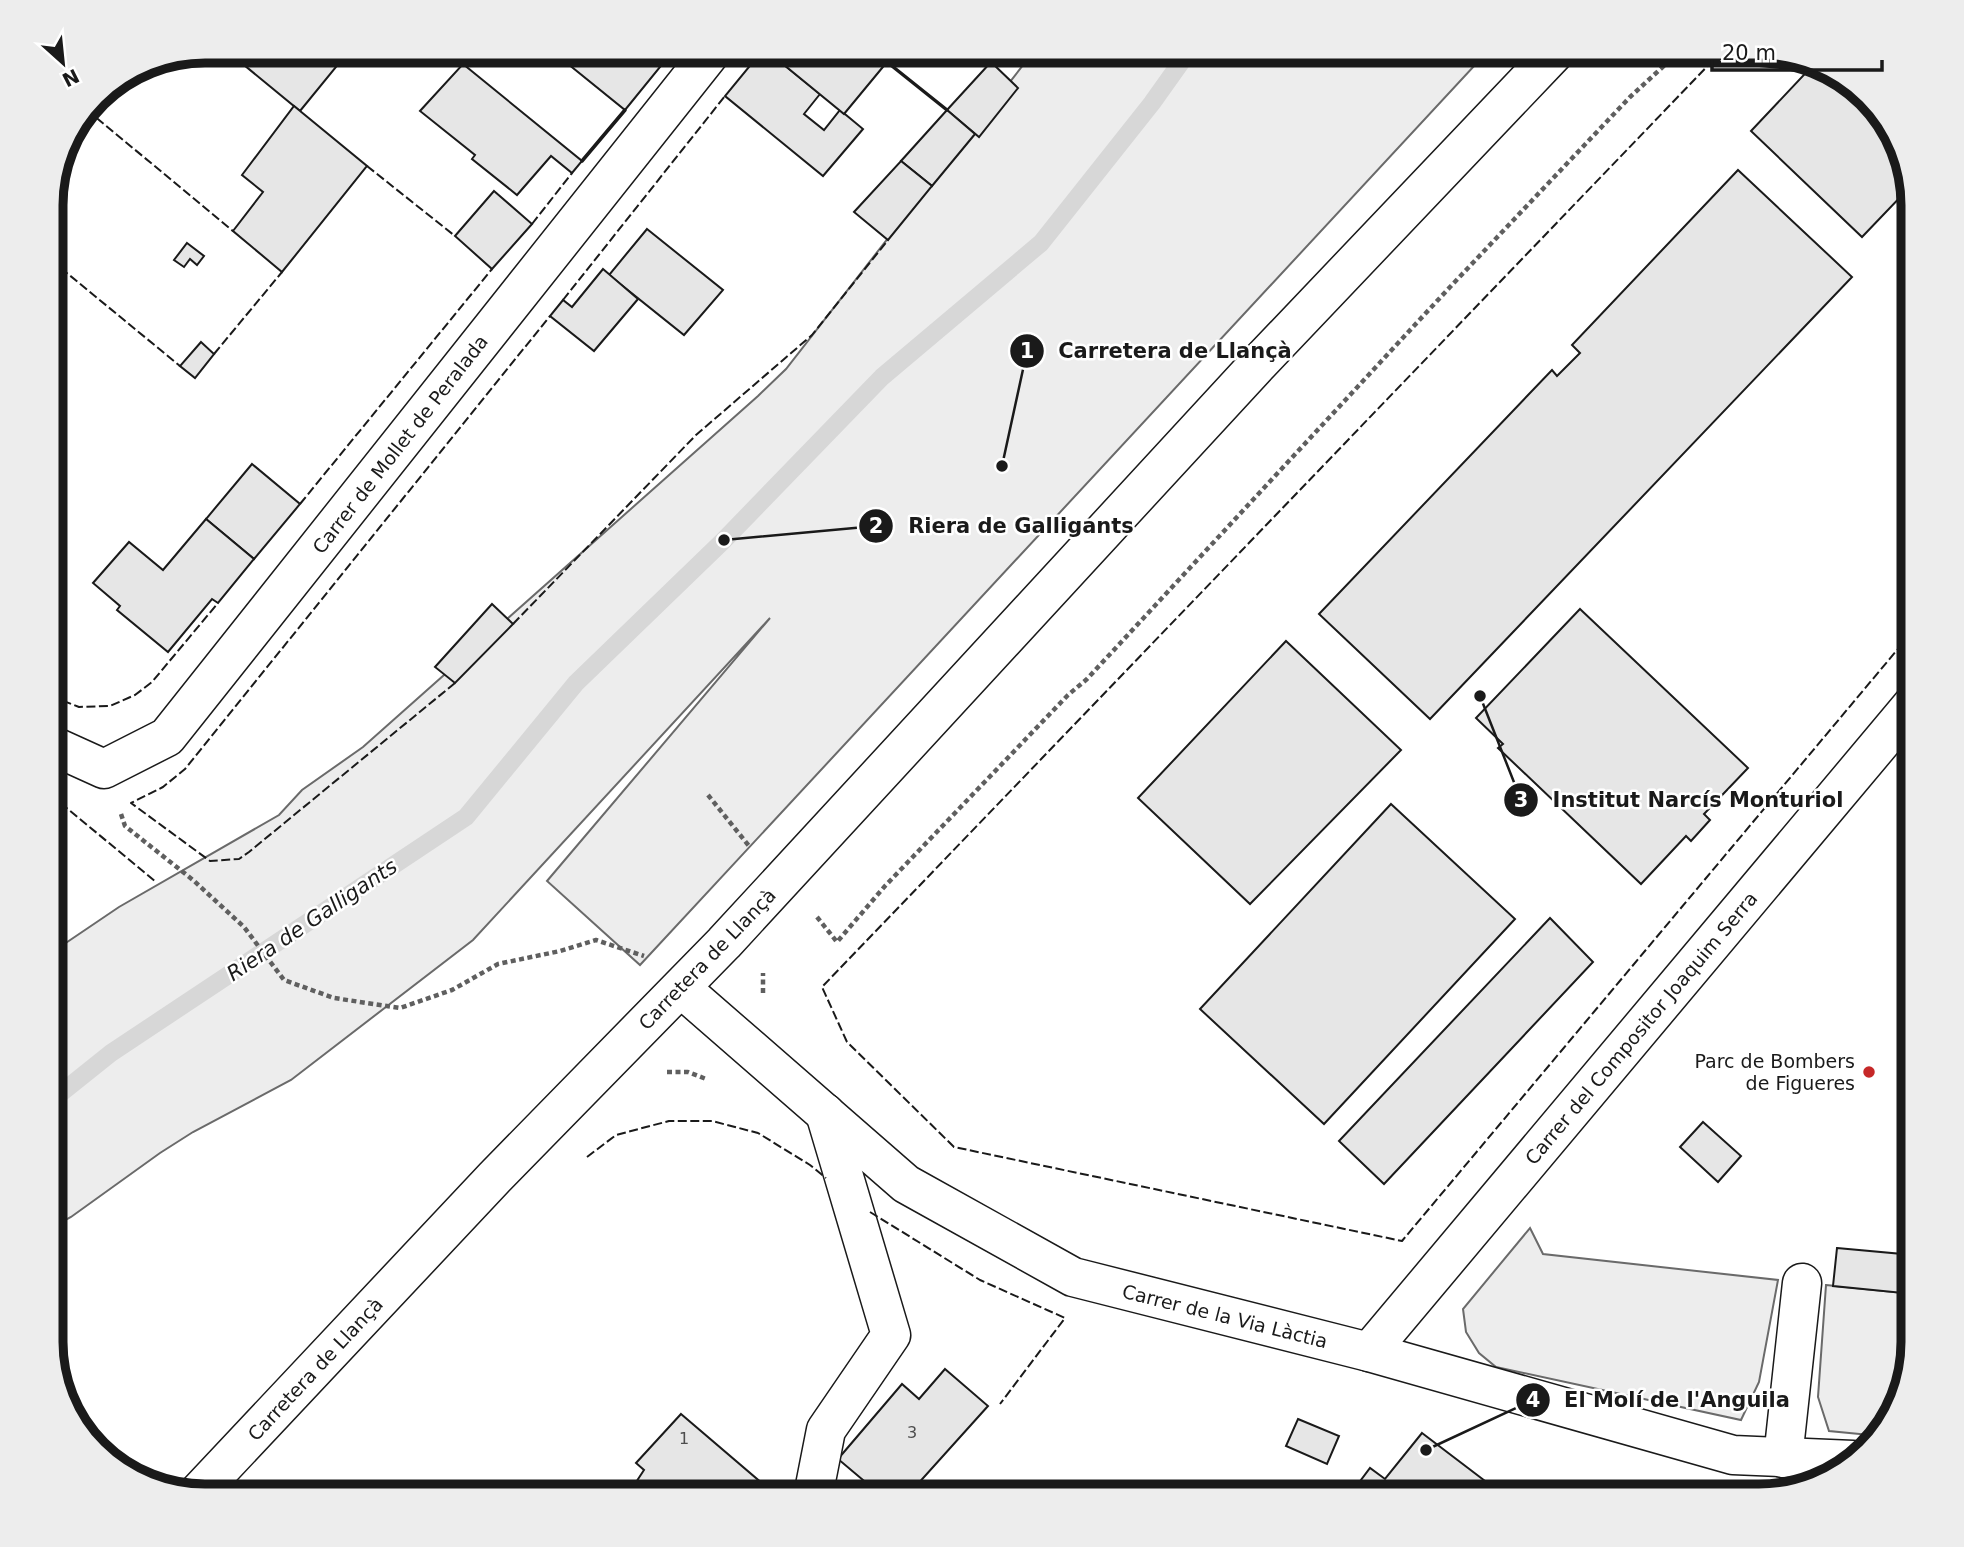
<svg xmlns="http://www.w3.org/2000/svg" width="1964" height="1547" font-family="'DejaVu Sans',sans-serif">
<rect width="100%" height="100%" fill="#fff"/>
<g fill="#ededed" stroke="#6a6a6a" stroke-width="2">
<polygon points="1034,51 1488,51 640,965 547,881 770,618 473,940 291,1080 193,1132 160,1153 71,1217 51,1228 51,953 119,907 279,815 302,790 363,747 758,396 786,369"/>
<polygon points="1530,1228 1543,1254 1778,1280 1759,1382 1741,1420 1496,1367 1479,1353 1466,1332 1463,1309"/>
<polygon points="1826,1285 1913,1294 1913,1342 1902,1401 1880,1436 1829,1431 1818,1397"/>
</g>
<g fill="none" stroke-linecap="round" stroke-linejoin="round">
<polyline stroke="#d7d7d7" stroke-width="18" points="51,1101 111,1053 466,817 576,683 724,540 882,377 1041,243 1152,103 1189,51"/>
</g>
<g fill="#e6e6e6" stroke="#1a1a1a" stroke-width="2">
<polygon points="227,51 339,51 345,56 300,111"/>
<polygon points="552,51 663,51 669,56 625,110"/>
<polygon points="762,51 767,51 820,94 804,114 824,130 840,110 863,129 823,176 725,96"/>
<polygon points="767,51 874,51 887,62 844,114"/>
<polygon points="991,62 1018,88 979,137 947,110"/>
<polygon points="1816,62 1860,89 1898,137 1909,188 1862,237 1751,131"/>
<polygon points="463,64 582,161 572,173 551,156 517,195 472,159 475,155 420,111"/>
<polygon points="294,106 367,166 282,272 233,231 263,192 242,175"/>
<polygon points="947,110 975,134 932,186 901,161"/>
<polygon points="901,161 932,186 888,240 854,212"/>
<polygon points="1738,170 1852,277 1430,719 1319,614 1552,370 1557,376 1580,353 1572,345"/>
<polygon points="494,191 532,224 492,269 455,236"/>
<polygon points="647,229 723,290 684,335 609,275"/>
<polygon points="187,243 204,256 197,265 190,259 184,267 174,260"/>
<polygon points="603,269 638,299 594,351 550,316 563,300 572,307"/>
<polygon points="201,342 214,354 195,378 180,366"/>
<polygon points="252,464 300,504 254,559 206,519"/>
<polygon points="206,519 254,559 218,603 212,599 168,652 117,610 120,606 93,583 129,542 163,570"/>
<polygon points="492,604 513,624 455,683 435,667"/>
<polygon points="1580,609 1748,768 1704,814 1710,820 1691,841 1686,836 1641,884 1498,748 1503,744 1476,718"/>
<polygon points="1286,641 1401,750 1250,904 1138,798"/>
<polygon points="1391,804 1515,919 1324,1124 1200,1009"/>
<polygon points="1550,918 1593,962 1384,1184 1339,1141"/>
<polygon points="1703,1122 1741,1156 1718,1182 1680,1147"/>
<polygon points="1837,1248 1913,1255 1913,1294 1833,1286"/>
<polygon points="945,1369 988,1406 907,1496 882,1496 838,1459 902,1384 919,1399"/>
<polygon points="681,1414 777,1496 627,1496 644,1470 636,1463"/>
<polygon points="1298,1419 1339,1436 1327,1464 1286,1446"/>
<polygon points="1422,1433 1489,1484 1504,1496 1349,1496 1370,1468 1385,1479"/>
</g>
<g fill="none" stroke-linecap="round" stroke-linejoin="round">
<g stroke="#1a1a1a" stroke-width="41">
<g id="minor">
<polyline points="51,745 104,769 167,737 712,51"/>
<polyline points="681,988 906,1184 1073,1277 1369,1352 1733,1455 1853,1460"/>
<polyline points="1369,1352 1913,704"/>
<polyline points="1783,1458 1802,1283"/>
<polyline points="815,1486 826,1430 891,1335 825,1113"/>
<polyline points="196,1495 495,1177 724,943 1259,363 1556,51"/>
</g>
</g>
<g stroke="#5f5f5f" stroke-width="4.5" stroke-dasharray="5 3.5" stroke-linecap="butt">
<polyline points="708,795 749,846"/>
<polyline points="121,814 125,826 193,880 244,927 284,980 334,998 400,1008 452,990 498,964 560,951 596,940 644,956"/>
<polyline points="817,917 837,942 885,886 1068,695 1087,679 1450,287 1630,97 1680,51"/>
<polyline points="763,993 763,973"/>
<polyline points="667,1072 688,1072 706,1079"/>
</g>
<use href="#minor" stroke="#fff" stroke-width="38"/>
<g stroke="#1a1a1a" stroke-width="2" stroke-dasharray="9 3.5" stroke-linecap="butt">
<polyline points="448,51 463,64"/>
<polyline points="1722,51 822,987 847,1042 954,1147 1402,1241 1913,631"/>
<polyline points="87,110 233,231"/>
<polyline points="367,166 455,236"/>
<polyline points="532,224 572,173"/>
<polyline points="51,260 180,366"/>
<polyline points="563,300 725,96"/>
<polyline points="214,354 282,272"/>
<polyline points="300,504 492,269"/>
<polyline points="513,624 696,435 812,335 888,240"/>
<polyline points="455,683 249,852 239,859 210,861 131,803 163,787 185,769 550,316"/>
<polyline points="51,696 79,707 110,706 135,695 152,682 218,603"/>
<polyline points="51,795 156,882"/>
<polyline points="587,1157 616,1135 669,1121 712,1121 758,1133 810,1165 826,1178"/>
<polyline points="870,1212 980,1280 1065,1318 1000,1404"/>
</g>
<g stroke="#1a1a1a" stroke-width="3.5">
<polyline points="887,62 947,110"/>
<polyline points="582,161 625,110"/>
</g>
</g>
<circle fill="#c62828" stroke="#fff" stroke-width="2.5" cx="1869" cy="1072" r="7"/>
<g text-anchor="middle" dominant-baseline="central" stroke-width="5" stroke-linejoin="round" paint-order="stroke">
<g font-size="16" fill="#4d4d4d">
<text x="912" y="1432">3</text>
<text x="684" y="1438">1</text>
</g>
<g font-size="19" fill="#1a1a1a" stroke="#fff">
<text transform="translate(400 444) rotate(-52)">Carrer de Mollet de Peralada</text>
<text transform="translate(707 959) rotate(-46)">Carretera de Llançà</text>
<text transform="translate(1641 1028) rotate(-50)">Carrer del Compositor Joaquim Serra</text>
<text transform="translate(1225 1316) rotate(14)">Carrer de la Via Làctia</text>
<text transform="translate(315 1369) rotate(-47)">Carretera de Llançà</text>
</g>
<g font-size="19" fill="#1a1a1a" stroke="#fff" text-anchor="end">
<text x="1855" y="1061">Parc de Bombers<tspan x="1855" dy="22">de Figueres</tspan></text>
</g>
<g font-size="21" font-style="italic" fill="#1a1a1a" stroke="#fff">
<text transform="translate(312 920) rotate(-34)">Riera de Galligants</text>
</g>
</g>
<path d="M0 0H1964V1547H0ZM205 63H1759A142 142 0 0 1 1901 205V1342A142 142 0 0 1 1759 1484H205A142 142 0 0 1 63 1342V205A142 142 0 0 1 205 63Z" fill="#ededed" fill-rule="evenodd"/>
<path fill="none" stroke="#1a1a1a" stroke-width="9" d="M205 63H1759A142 142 0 0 1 1901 205V1342A142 142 0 0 1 1759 1484H205A142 142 0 0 1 63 1342V205A142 142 0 0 1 205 63Z"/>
<path fill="none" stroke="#1a1a1a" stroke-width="2.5" d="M1002 466L1027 351M724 540L876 526M1480 696L1521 800M1426 1450L1533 1400"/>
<g fill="#1a1a1a" stroke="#fff" stroke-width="2.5">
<circle cx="1002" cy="466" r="7"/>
<circle cx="724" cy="540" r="7"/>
<circle cx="1480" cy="696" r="7"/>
<circle cx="1426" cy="1450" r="7"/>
<circle cx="1027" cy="351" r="18"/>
<circle cx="876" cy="526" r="18"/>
<circle cx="1521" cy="800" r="18"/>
<circle cx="1533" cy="1400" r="18"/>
</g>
<g font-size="21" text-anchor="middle" font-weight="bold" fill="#fff">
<text x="1027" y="358">1</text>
<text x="876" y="533">2</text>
<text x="1521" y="807">3</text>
<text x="1533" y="1407">4</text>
</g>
<g font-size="21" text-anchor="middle" font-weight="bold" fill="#1a1a1a" stroke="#fff" stroke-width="5" stroke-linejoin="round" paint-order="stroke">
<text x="1175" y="358">Carretera de Llançà</text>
<text x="1021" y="533">Riera de Galligants</text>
<text x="1698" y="807">Institut Narcís Monturiol</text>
<text x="1677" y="1407">El Molí de l'Anguila</text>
</g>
<g transform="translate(63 63) rotate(153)" stroke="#ffffff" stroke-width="5" paint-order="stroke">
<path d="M0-5L12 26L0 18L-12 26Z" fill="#1a1a1a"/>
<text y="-10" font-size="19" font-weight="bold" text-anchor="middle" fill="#1a1a1a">N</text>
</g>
<path d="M1712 60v10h170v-10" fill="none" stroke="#1a1a1a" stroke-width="3.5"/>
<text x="1722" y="60" font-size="21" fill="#1a1a1a" stroke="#ffffff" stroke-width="5" paint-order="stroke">20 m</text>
</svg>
